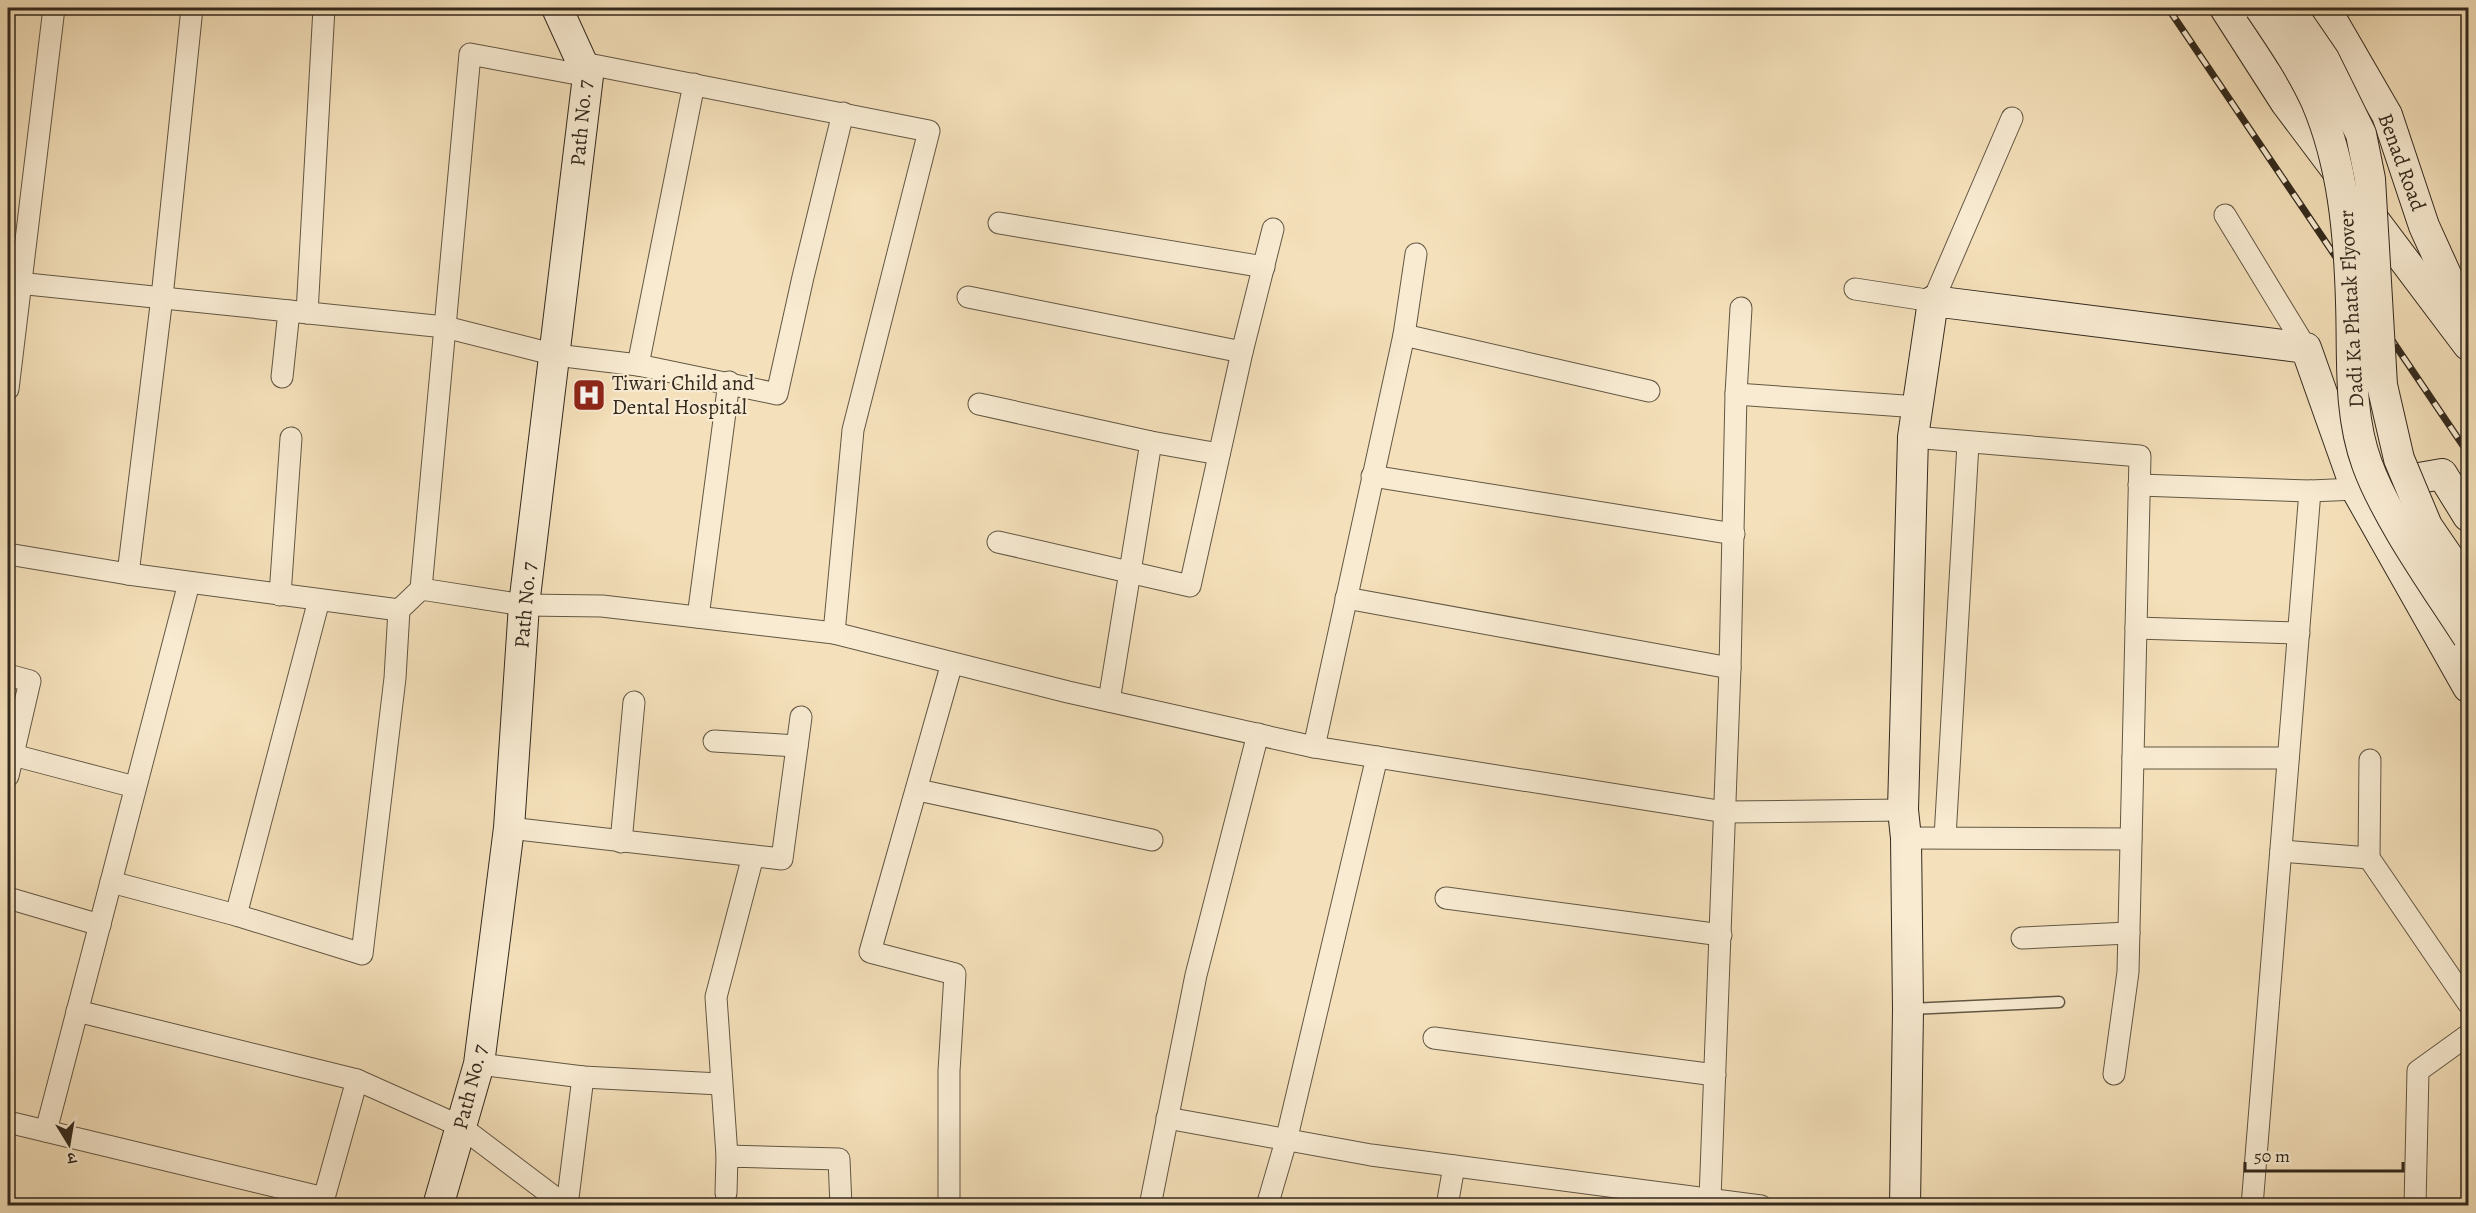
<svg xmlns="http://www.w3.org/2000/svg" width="2476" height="1213" font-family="Alegreya,'Noto Serif Devanagari',serif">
<rect width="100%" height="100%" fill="#f4e0ba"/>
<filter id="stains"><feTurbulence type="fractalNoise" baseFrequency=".00333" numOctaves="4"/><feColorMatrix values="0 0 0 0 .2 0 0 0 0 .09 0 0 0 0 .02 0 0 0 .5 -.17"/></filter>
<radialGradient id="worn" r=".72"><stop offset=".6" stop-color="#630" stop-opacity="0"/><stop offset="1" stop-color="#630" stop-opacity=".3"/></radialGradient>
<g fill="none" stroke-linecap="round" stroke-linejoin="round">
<g stroke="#635744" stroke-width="13">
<polyline id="lane" points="1910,1009 2059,1002"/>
</g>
<g stroke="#635744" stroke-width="23">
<g id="street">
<polyline points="583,63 929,131 853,430 834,633"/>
<polyline points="2225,215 2306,348"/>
<polyline points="999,223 1264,267"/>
<polyline points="8,282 445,327 556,355 638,365 777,394 803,277 843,113"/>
<polyline points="1855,289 1933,301 2012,118"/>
<polyline points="968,297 1242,352"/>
<polyline points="307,313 324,8"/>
<polyline points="1404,335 1416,254"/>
<polyline points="638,365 694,84"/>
<polyline points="282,377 289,311"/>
<polyline points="8,389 54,8"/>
<polyline points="1736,394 1918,407"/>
<polyline points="979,404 1151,442 1219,454"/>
<polyline points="1913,437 2140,456 2128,972 2114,1074"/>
<polyline points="1372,476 1734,534"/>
<polyline points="2139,485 2310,491 2356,489"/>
<polyline points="998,542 1190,586 1242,352 1273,229"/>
<polyline points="8,554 128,574 399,610 421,589 524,605 602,606 834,633 1068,692 1314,747 1725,812 1903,810"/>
<polyline points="128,574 162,297 192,8"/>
<polyline points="421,589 470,54 588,76"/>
<polyline points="280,595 291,438"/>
<polyline points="1346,598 1730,668"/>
<polyline points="698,617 729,382"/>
<polyline points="2136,628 2299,633"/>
<polyline points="8,675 30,681 8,776"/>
<polyline points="1109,701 1151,442"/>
<polyline points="714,741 797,746"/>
<polyline points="1314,747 1404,335 1649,391"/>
<polyline points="13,755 135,787"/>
<polyline points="2133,758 2288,758"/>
<polyline points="2370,760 2369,858 2468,1003"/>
<polyline points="918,790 1152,840"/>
<polyline points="509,828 782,859 801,717"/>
<polyline points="1945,837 1968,444"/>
<polyline points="1906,838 2131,839"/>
<polyline points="621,842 634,702"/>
<polyline points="2281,851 2369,858"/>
<polyline points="111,882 236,915 362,954 395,678 399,610"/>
<polyline points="8,898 100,925"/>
<polyline points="1446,898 1721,935"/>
<polyline points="236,915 319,600"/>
<polyline points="2022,938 2129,933"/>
<polyline points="77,1011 357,1080 460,1126 566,1206"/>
<polyline points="1434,1038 1715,1075"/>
<polyline points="479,1064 583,1077 720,1084"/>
<polyline points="1167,1118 1371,1155 1761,1206"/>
<polyline points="8,1122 324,1198 357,1080"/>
<polyline points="46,1131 189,583"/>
<polyline points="727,1156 716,997 753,856"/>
<polyline points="726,1193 727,1156 839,1159 841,1206"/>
<polyline points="1710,1199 1730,668 1736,394 1741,308"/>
<polyline points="567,1206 583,1077"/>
<polyline points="949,1206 949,1071 955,974 870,952 952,663"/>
<polyline points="1150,1206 1196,975 1258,734"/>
<polyline points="1267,1206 1286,1141 1377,757"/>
<polyline points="1447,1206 1454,1166"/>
<polyline points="2252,1206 2310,491"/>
<polyline points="2415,1206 2418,1071 2468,1035"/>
</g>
</g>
<g stroke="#33291d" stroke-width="32">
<g id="secondary">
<polyline points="2225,8 2286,103 2468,345"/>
<polyline points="2325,8 2387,115 2424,226 2468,323"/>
<polyline points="2356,489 2442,474 2468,516"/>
<polyline points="438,1206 479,1064 509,828 524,605 588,76 557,8"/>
<polyline points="1905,1206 1908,1010 1906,838 1903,810 1913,437 1933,301 2306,348 2356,489 2468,687"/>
</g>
</g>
<use href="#lane" stroke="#f8ebd2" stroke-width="10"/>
<use href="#street" stroke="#f8ebd2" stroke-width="21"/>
<use href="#secondary" stroke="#f8ebd2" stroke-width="30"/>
<g stroke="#33291d" stroke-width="7">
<polyline id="rail" points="2168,8 2468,453"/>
</g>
<use href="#rail" stroke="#f8ebd2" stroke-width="4.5" stroke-dasharray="14" stroke-linecap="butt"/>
<g stroke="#33291d" stroke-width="32" stroke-linecap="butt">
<g id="secondary-bridge">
<path d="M2260,8c20,30 41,60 56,93 27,63 33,133 35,201 2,54 -3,110 16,162 20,55 69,123 101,173"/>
<polyline points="2289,8 2324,59 2361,134 2370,179 2382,385 2399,459 2427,526 2468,586"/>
</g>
</g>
<use href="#secondary-bridge" stroke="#f8ebd2" stroke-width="30"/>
</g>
<defs>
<g id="hospital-square" transform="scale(1.725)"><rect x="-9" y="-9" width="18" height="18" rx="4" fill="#8f2418" stroke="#f8ebd2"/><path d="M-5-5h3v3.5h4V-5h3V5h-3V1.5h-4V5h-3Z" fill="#fff"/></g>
</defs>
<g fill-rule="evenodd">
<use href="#hospital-square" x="589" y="395"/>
</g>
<g text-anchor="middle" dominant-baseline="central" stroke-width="4.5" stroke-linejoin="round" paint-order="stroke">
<g font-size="21" fill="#33291d" stroke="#f8ebd2">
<text transform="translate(581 123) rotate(-85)">Path No. 7</text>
<text transform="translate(2402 162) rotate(70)">Benad Road</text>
<text transform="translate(2351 309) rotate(-93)">Dadi Ka Phatak Flyover</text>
<text transform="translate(525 605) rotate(-85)">Path No. 7</text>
<text transform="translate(470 1087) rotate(-76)">Path No. 7</text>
</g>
<g font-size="21" fill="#33291d" stroke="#f8ebd2" text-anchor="start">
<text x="612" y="383">Tiwari Child and<tspan x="612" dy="24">Dental Hospital</tspan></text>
</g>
</g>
<rect width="2476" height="1213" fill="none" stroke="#f4e0ba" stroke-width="30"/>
<rect x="9" y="9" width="2458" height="1195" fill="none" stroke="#33291d" stroke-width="3"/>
<rect x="15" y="15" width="2446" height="1183" fill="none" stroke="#33291d" stroke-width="1.5"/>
<g transform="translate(69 1144) rotate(169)" stroke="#f8ebd2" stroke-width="4.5" paint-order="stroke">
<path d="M0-4.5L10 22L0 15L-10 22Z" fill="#33291d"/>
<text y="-9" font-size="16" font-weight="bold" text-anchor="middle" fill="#33291d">उ</text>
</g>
<path d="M2245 1162v9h158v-9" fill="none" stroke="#33291d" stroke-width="3"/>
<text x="2254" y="1162" font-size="18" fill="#33291d" stroke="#f8ebd2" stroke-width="4.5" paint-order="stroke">50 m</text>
<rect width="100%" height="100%" filter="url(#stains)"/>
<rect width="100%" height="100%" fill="url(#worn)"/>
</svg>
